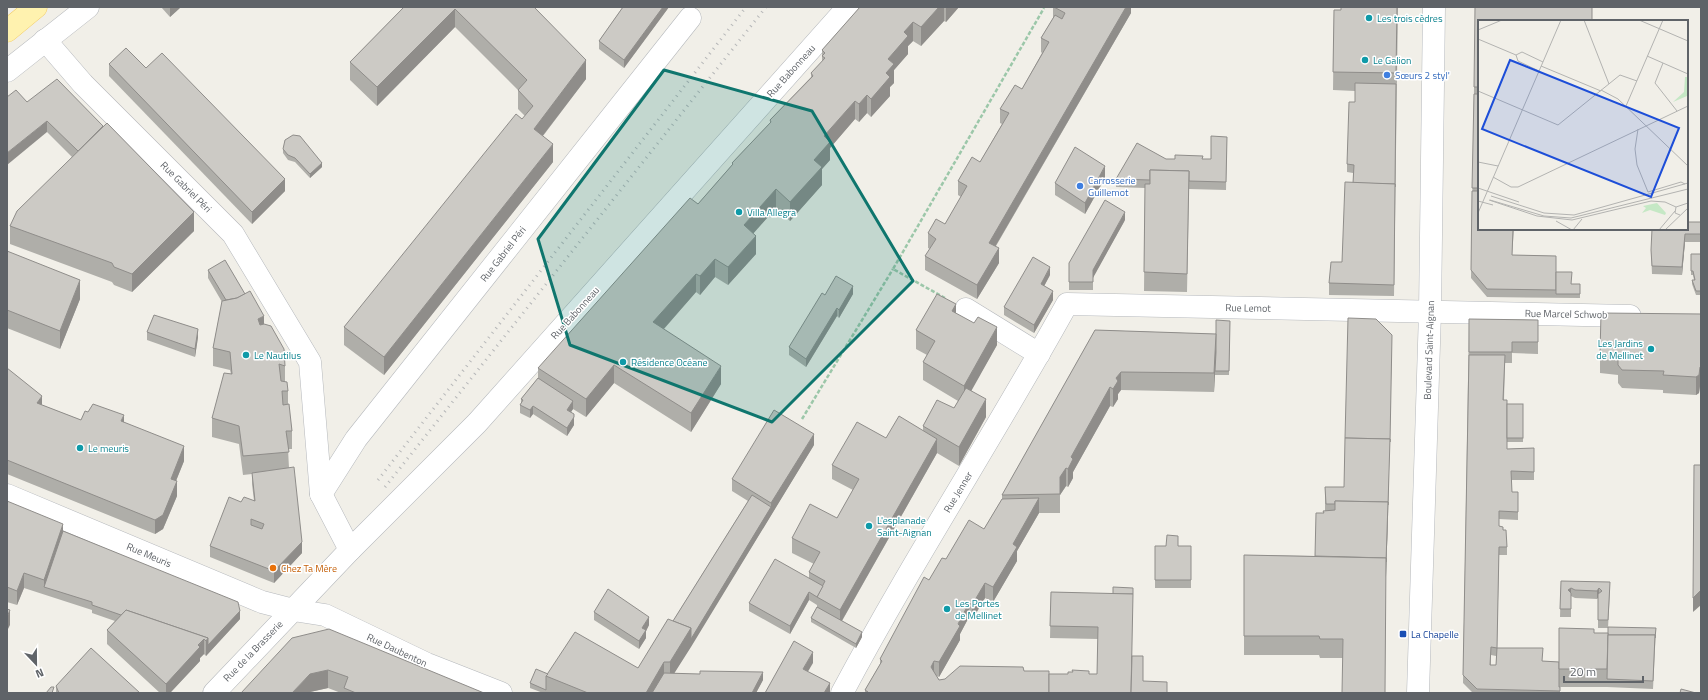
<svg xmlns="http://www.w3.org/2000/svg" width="1708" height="700" font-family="'Titillium Web',sans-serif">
<rect width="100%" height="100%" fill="#f1efe8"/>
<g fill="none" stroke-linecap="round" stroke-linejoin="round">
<g stroke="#b5b8bc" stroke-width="23">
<g id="minor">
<polyline points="45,40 83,84 233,234 310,362 321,494 350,550"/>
<polyline points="7,71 88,7"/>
<polyline points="966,309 1039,354"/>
<polyline points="321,494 356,439 690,18"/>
<polyline points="7,495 262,602 293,610 325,615 427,664 501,693"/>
<polyline points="214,693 350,550 477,423 848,7"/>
<path d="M842,693c70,-132 152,-257 225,-389l563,12"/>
<polyline points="1418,693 1430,312 1434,7"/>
</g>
</g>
<g stroke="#f2c960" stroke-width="23">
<polyline id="major" points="7,31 36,7"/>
</g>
<g stroke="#9cc7a9" stroke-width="2.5" stroke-dasharray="4 2" stroke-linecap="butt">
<polyline points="945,298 893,269 1044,8"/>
<polyline points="802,419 893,269"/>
</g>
<use href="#minor" stroke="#fff" stroke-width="22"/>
<use href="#major" stroke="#fff2af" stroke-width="22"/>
<g stroke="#b6b7b8" stroke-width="3" stroke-dasharray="1 5" stroke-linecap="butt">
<polyline points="378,480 746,7"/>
<polyline points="385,487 766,7"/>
</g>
</g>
<g fill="#afaea9" fill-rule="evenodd">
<polygon points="161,7 181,7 170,17"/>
<polygon points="404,7 534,7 586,79 543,136 553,162 384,375 344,345 344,327 525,116 518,109 518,90 455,27 377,106 350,80 350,62"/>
<polygon points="623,7 669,7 624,68 599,49 599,41"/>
<polygon points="860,7 959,7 946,22 944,21 921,46 913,41 908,46 908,54 894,70 894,83 890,87 890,96 871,117 867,113 859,122 855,119 830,148 830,160 822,169 822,185 790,221 776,208 753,233 756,254 728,285 715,277 700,295 696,292 664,329 721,384 691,432 614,383 586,417 573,409 571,412 574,425 567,436 533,414 530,418 520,413 520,405 521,403 521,399 538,378 538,368 698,204 732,165 732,163 770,123 770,120 811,77 811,73 822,62 822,50"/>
<polygon points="1053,7 1131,7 1131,13 996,246 999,263 977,299 925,270 925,256 930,249 928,248 928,233 945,224 961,197 958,195 958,181 980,162 1002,124 1000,123 1000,109 1022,89 1042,53 1041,52 1041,38 1053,18"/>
<polygon points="1341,7 1398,7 1394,296 1329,295 1329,283 1342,262 1353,183 1353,173 1347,172 1347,164 1355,102 1355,91 1333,90 1334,10 1341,10"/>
<polygon points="1479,21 1479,229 1514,229 1512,255 1556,256 1556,292 1572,284 1580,284 1580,298 1487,297 1471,278 1474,87"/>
<polygon points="109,64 146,68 285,191 252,224 109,76"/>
<polygon points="27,102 194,231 132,292 114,285 112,282 10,244 10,226 72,157 47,132"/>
<polygon points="1227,137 1226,190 1189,189 1187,292 1144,291 1145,188 1116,187 1116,179 1166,159 1211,159"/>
<polygon points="283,149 322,167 310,178 295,162 288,160 283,153"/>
<polygon points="1105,178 1085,214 1055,195 1055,183"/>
<polygon points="1125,220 1093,277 1093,290 1069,290 1069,263"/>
<polygon points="1701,222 1701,242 1685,242 1682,275 1652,274 1651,250"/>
<polygon points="7,251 80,299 60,349 7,328"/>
<polygon points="1691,254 1701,254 1701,295 1696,295 1692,284 1692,280 1694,280 1693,275 1691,275"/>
<polygon points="208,270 245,294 264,324 285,366 285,382 288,391 288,404 292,431 292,449 288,449 289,468 302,553 274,583 210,557 210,546 241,502 254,501 252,484 252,474 243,475 239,444 212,437 212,418 231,374 230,370 213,366 213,348 222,302 208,278"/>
<polygon points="1050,275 1044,286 1053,300 1034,333 1004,315 1004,307"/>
<polygon points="853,294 839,318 837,316 806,367 789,355 789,347 825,295"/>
<polygon points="956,313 997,345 971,390 986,417 959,466 937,453 842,621 862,637 856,648 811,622 811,618 817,607 817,605 809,600 790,634 749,611 749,603 809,579 809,572 814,564 792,553 792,538 837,518 853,490 832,479 832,465 886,438 923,430 923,426 954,408 958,401 923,380 923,362 927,355 916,349 916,330"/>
<polygon points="1701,314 1701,386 1700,386 1699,393 1696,395 1663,393 1663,390 1622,388 1618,383 1618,375 1600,373 1600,355"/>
<path d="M1469,319l69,1v34l-26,-1v10h-7l-1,37 3,49 27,-1v32h-23l1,12h6v28l-19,-1v7l4,4 4,17v8h-8l-2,93 46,13 16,1 35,-29h14l48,-5 -3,61 -46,-2h-47v6h-87l-10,-10zM1491,655l5,1v9h-5z"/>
<polygon points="1230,321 1229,375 1215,375 1214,392 1121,390 1118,394 1118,399 1113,407 1110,406 1073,472 1073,478 1068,487 1066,486 1060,495 1060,513 1039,513 1017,551 1017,561 993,602 985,598 972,620 969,617 960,634 960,640 939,677 937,676 939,680 1024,671 1049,674 1097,674 1098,639 1050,638 1051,592 1113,594 1132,656 1143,681 1167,693 865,693 865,690 880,664 880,659 929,580 946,559 984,529 1002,499 1002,495 1095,330 1215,334"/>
<polygon points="147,332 198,337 195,357 147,340"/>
<polygon points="7,368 42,405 81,420 124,422 184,461 176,481 177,496 163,529 155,534 7,474"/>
<rect x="1507" y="404" width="16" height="38"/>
<polygon points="814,445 674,673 763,680 756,693 543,693 530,688 530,683 548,674 638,668 673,621 748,501 732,491 732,479"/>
<polygon points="1325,487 1388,517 1386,576 1343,658 1320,658 1319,655 1244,655 1244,555 1315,556 1323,513 1325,511"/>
<polygon points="7,501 63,531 240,619 206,656 204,654 200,658 200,661 170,693 160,693 107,644 107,630 115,621 92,613 92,610 24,588 17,605 7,602"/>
<rect x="1155" y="546" width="36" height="42"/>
<polygon points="1561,581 1610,590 1608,628 1598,628 1598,597 1597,599 1575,598 1571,596 1571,617 1560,617"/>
<polygon points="594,612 649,625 646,631 646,638 639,649 594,620"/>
<polygon points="292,638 484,693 341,693 328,688 310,692"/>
<polygon points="56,686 140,693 56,693"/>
</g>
<g fill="#8f8d8a">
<polygon points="170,7 181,7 170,17"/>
<polygon points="663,7 669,7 624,68 624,60"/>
<polygon points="939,7 944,7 944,21 921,46 921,27"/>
<polygon points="946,7 959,7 946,22"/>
<polygon points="1126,7 1131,7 1131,13 989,257 989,243"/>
<polygon points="455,9 455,27 377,106 377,87"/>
<polygon points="913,22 913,41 908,46 908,54 894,70 894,83 890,87 890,96 871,117 871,99 886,73 888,59 904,32"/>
<polygon points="586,60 586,79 534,147 534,129"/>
<polygon points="867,95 867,113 859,122 859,104"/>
<polygon points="855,101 855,119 830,148 830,160 822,169 822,185 790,221 790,202 814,160 824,136"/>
<polygon points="47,121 47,132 7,165 7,153"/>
<polygon points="553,144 553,162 384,375 384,357"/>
<polygon points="322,163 322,167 310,178 310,174"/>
<polygon points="1105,166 1105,178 1085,214 1085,203"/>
<polygon points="285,179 285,191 252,224 252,212"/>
<polygon points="776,189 776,208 744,244 744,225"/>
<polygon points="194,212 194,231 132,292 132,274"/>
<polygon points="1125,212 1125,220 1093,278 1093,270"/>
<polygon points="1685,234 1685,242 1682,275 1682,267"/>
<polygon points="756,236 756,254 728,285 728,267"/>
<polygon points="999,248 999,263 977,299 977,285"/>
<polygon points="715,259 715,277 700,295 700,276"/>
<polygon points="1050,267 1050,275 1041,292 1041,284"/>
<polygon points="696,274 696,292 653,341 653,322"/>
<polygon points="80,280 80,299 60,349 60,331"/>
<polygon points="853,286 853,294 839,318 839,310"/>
<polygon points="1053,291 1053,300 1034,333 1034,325"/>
<polygon points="956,304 956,323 952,311"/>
<polygon points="837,308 837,316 806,367 806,359"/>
<polygon points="264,316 264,334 258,319"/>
<polygon points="997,327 997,345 964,404 964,386"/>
<polygon points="198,329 198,337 195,357 195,349"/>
<polygon points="1216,334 1216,352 1214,392 1214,373"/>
<polygon points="1392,335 1388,517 1386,576 1386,558"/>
<polygon points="614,365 614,383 586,417 586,399"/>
<polygon points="721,366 721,384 691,432 691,413"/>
<polygon points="1700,367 1700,386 1699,393 1696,395 1696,377"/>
<polygon points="1121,372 1121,390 1118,394 1118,399 1113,407 1113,389 1116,378"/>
<polygon points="1110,387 1110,406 1073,472 1073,478 1068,487 1068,469 1071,457"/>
<polygon points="42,396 42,410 37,403"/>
<polygon points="986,399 986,417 959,466 959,447"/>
<polygon points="573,401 573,409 567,418 567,410"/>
<polygon points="533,406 533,414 530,418 530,410"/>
<polygon points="124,415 124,430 121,421"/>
<polygon points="574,417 574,425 567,436 567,428"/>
<polygon points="814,434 814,445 691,647 670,680 670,662 691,628 771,507 771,503"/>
<polygon points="937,439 937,453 840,624 840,610"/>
<polygon points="184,446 184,461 171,493 171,479"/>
<polygon points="1066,468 1066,486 1060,495 1060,477"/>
<polygon points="177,481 177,496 163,529 155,534 155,520"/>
<polygon points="1039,498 1039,513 1017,551 1017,561 993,602 993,587 1013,544"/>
<polygon points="63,524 63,539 44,587 44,580"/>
<polygon points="302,542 302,553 274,583 274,571"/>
<polygon points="24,573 24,588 17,605 17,591"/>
<polygon points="985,583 985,598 972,620 972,605"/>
<polygon points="1571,588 1571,596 1568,598 1568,590"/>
<polygon points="1599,588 1599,596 1597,599 1597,591"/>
<polygon points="1701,590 1701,605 1693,612 1693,598"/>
<polygon points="809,592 809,600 790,634 790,626"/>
<polygon points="969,603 969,617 960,634 960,640 939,677 939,662"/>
<polygon points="10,610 10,625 7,631 7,617"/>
<polygon points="240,611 240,619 206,656 206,641 208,638"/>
<polygon points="649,617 649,625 646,631 646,638 639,649 639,641 642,628"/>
<polygon points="862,632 862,637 856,648 856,644"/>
<polygon points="204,639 204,654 200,658 200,661 170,693 166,693 166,684"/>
<polygon points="813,652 813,663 803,680 803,669"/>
<polygon points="934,661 934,675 931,667"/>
<polygon points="664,662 664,681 657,693 646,693"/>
<polygon points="328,670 328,688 310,692 309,693 292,693 310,674"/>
<polygon points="763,672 763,680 756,693 752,693"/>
<polygon points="830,683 830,693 824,693"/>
</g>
<g fill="#cccac5" stroke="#8f8d8a" fill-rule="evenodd">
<polygon points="404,7 534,7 586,60 534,129 553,144 384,357 344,327 516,114 522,119 533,106 518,90 527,80 455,9 377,87 350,62"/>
<polygon points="623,7 663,7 624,60 599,41"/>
<polygon points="860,7 939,7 921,27 913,22 904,32 908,36 888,59 894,64 886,73 890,77 871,99 867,95 859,104 855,101 824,136 830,142 814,160 822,167 790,202 776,189 744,225 756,236 728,267 715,259 700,276 696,274 653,322 721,366 691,413 614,365 586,399 538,368 690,198 698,204 733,164 732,163 771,122 770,120 813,76 811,73 825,58 822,56 825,53 822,50"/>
<polygon points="1054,7 1126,7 989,243 999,248 977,285 925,256 936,239 928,233 936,219 945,224 967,186 958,181 972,157 980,162 1009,113 1000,109 1015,85 1022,89 1049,42 1041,38 1055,15 1062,19 1065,13"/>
<polygon points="1341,7 1397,7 1396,73 1333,72 1334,10 1341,10"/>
<polygon points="1475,7 1592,7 1592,21 1479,21 1479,87 1474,87"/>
<polygon points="126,48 146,68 162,53 285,179 252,212 109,64"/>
<polygon points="57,79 103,126 78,151 47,121 7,153 7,97 16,90 27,102"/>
<polygon points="1355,83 1396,84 1395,187 1395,184 1353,183 1354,165 1347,164 1349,102 1355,102"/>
<polygon points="1474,94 1479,94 1479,188 1472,188"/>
<polygon points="107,123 194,212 132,274 114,267 112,263 10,226 17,211"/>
<polygon points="293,135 300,136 322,163 310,174 295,158 288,155 283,149 285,140"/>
<polygon points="1211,136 1227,137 1226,182 1189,181 1189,171 1150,170 1150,180 1116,179 1137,143 1166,159 1175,159 1175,155 1203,156 1202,159 1211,159"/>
<polygon points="1075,147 1105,166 1085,203 1055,183"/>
<polygon points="1150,170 1189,171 1187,274 1144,272 1145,184 1150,184"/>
<polygon points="1345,182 1395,184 1394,285 1329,283 1331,262 1342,262"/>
<polygon points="1472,191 1479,191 1479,229 1513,229 1512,255 1556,256 1556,290 1487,289 1471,270"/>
<polygon points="1105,200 1125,212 1093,270 1093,282 1069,282 1069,263"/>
<polygon points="1687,222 1701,222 1701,234 1685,234 1682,267 1652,266 1651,250 1652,229 1687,229"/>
<polygon points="7,251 80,280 60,331 7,310"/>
<polygon points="1691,254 1701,254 1701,291 1696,291 1692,280 1695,280 1693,271 1691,271"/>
<polygon points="1033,257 1050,267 1041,284 1053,291 1034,325 1004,307"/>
<polygon points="225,260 245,294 237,298 226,300 208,270"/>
<polygon points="1556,272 1572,272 1571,284 1580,284 1580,294 1556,294"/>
<polygon points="836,276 853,286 839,310 837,308 806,359 789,347 822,293 825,295"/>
<polygon points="250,291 264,316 258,319 260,325 264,324 271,326 284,349 285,366 279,364 281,381 287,382 288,391 282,391 283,405 289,404 292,431 286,431 289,452 243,456 239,426 212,418 224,373 232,374 230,352 213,348 222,301 237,298"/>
<polygon points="937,294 956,304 952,311 974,323 978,317 997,327 964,386 923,362 935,341 916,330"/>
<polygon points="1601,313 1701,314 1701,367 1700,367 1699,375 1696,377 1663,375 1664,371 1622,370 1618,365 1618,357 1600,355"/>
<polygon points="154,315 198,329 195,349 147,332"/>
<polygon points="1348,318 1376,319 1392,335 1390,442 1390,439 1345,438"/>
<polygon points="1469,319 1538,320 1538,342 1512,342 1512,352 1469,352"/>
<polygon points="1216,320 1230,321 1229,371 1215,371 1216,352"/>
<polygon points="1095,330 1216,334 1214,373 1121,372 1116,378 1118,381 1113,389 1110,387 1071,457 1073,459 1068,469 1066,468 1060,477 1060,494 1002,495"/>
<path d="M1469,355h36l-2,45h4v49l27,-1v24l-23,-1 1,21h6v20l-19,-1v15l4,1v3h3l1,17h-8l-2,101h46l-1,13 17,1v25h1v4l-83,-2 -14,-14zM1491,647l6,1 -1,17h-6z"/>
<polygon points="7,368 42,396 37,403 81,420 85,411 88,412 93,404 124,415 121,421 184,446 171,479 177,481 163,515 155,520 7,460"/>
<polygon points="538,378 573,401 567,410 574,414 574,417 567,428 533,406 530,410 520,405 523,400 521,399"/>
<polygon points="966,388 986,399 959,447 923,426 937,400 954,408"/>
<rect x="1507" y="404" width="16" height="34"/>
<polygon points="774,410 814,434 771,503 732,479"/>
<polygon points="899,416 937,439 840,610 817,597 825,581 809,572 820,552 792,538 810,504 837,518 859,479 832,465 857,422 886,438"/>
<polygon points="1345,438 1390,439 1388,505 1388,502 1335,501 1335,504 1326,504 1325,487 1344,487"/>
<polygon points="1694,465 1701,465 1701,590 1693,598"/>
<path d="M294,467l8,75 -28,29 -64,-25 19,-49 12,5 3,-5 11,4 -3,-28zM251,519l13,5 -2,5 -11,-4z"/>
<polygon points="752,495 771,507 691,639 691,628 673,621"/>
<polygon points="1039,498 1013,544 1017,547 993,587 985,583 972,605 969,603 958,624 960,626 939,662 934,661 931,667 939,680 945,679 960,666 1023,667 1024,671 1049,671 1049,693 868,693 868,692 865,690 882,661 880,659 924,577 929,580 942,558 946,559 969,520 984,529 1002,499"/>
<polygon points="7,501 63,524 44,580 24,573 17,591 7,587"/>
<polygon points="1335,501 1388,502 1386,562 1386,558 1315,556 1316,513 1324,513 1323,511 1335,510"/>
<polygon points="63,531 238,602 240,611 208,645 208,638 126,610 121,615 92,605 92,602 44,587"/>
<polygon points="1167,535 1178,536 1178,546 1191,546 1191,580 1155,580 1155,546 1166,546"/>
<polygon points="1244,555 1386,558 1385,693 1342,693 1343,639 1320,639 1319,636 1244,636"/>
<polygon points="775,559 823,586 817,597 809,592 790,626 749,603"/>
<polygon points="1561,581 1610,582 1608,620 1598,620 1598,594 1602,591 1599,588 1597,591 1575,590 1571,588 1568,590 1571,593 1571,609 1560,609"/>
<polygon points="1113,587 1133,588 1133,594 1113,594"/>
<polygon points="608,589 649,617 642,628 646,630 639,641 594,612"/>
<polygon points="1051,592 1133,594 1131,693 1049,693 1049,674 1068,674 1068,672 1073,672 1072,670 1089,671 1089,674 1097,674 1098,627 1050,626"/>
<polygon points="817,607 862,632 856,644 811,618"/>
<polygon points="7,609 10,610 7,617"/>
<polygon points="126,610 208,638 206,641 204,639 198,645 200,647 166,684 107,630"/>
<polygon points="668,619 691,628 670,662 664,662 646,693 588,693 546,676 575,632 638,668"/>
<polygon points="1608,627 1656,628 1655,638 1655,635 1608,635"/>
<polygon points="1559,628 1594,629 1594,633 1608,633 1607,669 1559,669"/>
<polygon points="329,629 484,693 356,693 344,688 348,677 328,670 310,674 292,693 241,693 292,638"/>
<polygon points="1608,635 1655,635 1653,681 1607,679"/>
<polygon points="794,641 813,652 803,669 830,683 824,693 765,693"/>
<polygon points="91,648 140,693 59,693 56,686"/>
<polygon points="1132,656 1143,656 1143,681 1167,682 1167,693 1131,693"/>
<polygon points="536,669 548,674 546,676 546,690 530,683"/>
<polygon points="700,671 763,672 752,693 652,693 664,673 700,674"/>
<polygon points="51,687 54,687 52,693 46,693"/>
<polygon points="1681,689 1696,693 1680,693"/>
</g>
<path fill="#0f766e" fill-opacity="0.2" stroke="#0f766e" stroke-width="3" stroke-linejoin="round" d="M664,70l148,41 101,170 -141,141 -202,-77 -32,-106z"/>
<g fill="#0f9aa8" stroke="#fff" stroke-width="1.5">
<circle cx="1369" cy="18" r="4"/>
<circle cx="1365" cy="60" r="4"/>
<circle cx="739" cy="212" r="4"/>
<circle cx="1651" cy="349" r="4"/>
<circle cx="246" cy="355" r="4"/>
<circle cx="623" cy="362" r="4"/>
<circle cx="80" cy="448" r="4"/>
<circle cx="869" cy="526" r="4"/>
<circle cx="947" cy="609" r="4"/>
</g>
<g fill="#3f7fe0" stroke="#fff" stroke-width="1.5">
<circle cx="1387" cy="75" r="4"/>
<circle cx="1080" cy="186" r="4"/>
</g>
<circle fill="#e8710a" stroke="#fff" stroke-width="1.5" cx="273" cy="568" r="4"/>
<rect fill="#1a4fb4" stroke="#fff" stroke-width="1.5" x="1399" y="630" width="8" height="8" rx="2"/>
<g text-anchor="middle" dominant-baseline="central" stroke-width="3" stroke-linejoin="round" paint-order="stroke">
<g font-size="10" fill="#0d838f" stroke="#fff" text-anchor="start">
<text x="1377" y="18">Les trois cèdres</text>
<text x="1373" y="60">Le Galion</text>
<text x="747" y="212">Villa Allegra</text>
<text x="1643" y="343" text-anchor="end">Les Jardins<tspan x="1643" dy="12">de Mellinet</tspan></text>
<text x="254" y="355">Le Nautilus</text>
<text x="631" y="362">Résidence Océane</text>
<text x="88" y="448">Le meuris</text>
<text x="877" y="520">L'esplanade<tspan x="877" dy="12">Saint-Aignan</tspan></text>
<text x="955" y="603">Les Portes<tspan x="955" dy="12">de Mellinet</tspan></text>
</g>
<g font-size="10" fill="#5f6368" stroke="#fff">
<text transform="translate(791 71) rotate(-48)">Rue Babonneau</text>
<text transform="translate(186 187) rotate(45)">Rue Gabriel Péri</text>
<text transform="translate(503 254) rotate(-52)">Rue Gabriel Péri</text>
<text transform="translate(1248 308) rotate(1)">Rue Lemot</text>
<text transform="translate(575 313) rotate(-48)">Rue Babonneau</text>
<text transform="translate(1566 314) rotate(1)">Rue Marcel Schwob</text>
<text transform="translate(1429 350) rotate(-88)">Boulevard Saint-Aignan</text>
<text transform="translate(958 492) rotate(-59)">Rue Jenner</text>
<text transform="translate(149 555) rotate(23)">Rue Meuris</text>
<text transform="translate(397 650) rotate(25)">Rue Daubenton</text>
<text transform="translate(253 651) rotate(-46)">Rue de la Brasserie</text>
</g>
<g font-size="10" fill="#366cbe" stroke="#fff" text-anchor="start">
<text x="1395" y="75">Sœurs 2 styl'</text>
<text x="1088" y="180">Carrosserie<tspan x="1088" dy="12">Guillemot</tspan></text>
</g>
<g font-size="10" fill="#c56008" stroke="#fff" text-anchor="start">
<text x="281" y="568">Chez Ta Mère</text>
</g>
<g font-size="10" fill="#164399" stroke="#fff" text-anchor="start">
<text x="1411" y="634">La Chapelle</text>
</g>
</g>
<g transform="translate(1478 20)">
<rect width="210" height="210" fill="#f1efe8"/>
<path d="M207,57h3l-1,19 -14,6 11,-10zM179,183l9,10 -1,2 -15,-5 -8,3 4,-5 -3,-2z" fill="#c5e8c5"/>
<path fill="none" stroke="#b3b3b1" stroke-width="1" d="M106,0l25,64M161,0l49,21M0,10l24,-10M0,19l38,16M169,36l41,18M185,43l-8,20 22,28M63,46l60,25M61,51l-21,-10 -2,-6 6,-3 21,10M123,70l17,9 70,67M0,71l80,34 62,-50 17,6M148,86l37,-86M160,109l-3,20 2,16 11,27 33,-10 4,2M0,142l20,4M15,157l18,10h7l170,-81M0,168l41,14M13,176l53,17 30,2 114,-32M11,180l48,16 35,4 79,-19 14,1 11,5M12,180l54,16 27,2 117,-29M0,181l15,4M0,193l83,-193M202,195l-5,-2 1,-6 12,-4M78,201l16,9M95,210l9,-11M181,210l16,-19M187,210l23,-22"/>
<path fill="#1d4ed8" fill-opacity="0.15" stroke="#1d4ed8" stroke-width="2" d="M32,40l169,68 -28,69 -169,-68z"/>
<rect width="210" height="210" fill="none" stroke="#5f6368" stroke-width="2"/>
</g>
<rect width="1708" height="700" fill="none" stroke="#5f6368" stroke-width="16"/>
<g transform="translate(36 664) rotate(158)" stroke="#ffffff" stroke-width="3" paint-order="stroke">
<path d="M0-3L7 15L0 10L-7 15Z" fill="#5f6368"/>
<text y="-6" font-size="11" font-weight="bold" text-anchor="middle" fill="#5f6368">N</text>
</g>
<path d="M1564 676v6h79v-6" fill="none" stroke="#5f6368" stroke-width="2"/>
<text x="1570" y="676" font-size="12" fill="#5f6368" stroke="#ffffff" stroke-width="3" paint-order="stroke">20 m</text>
</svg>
